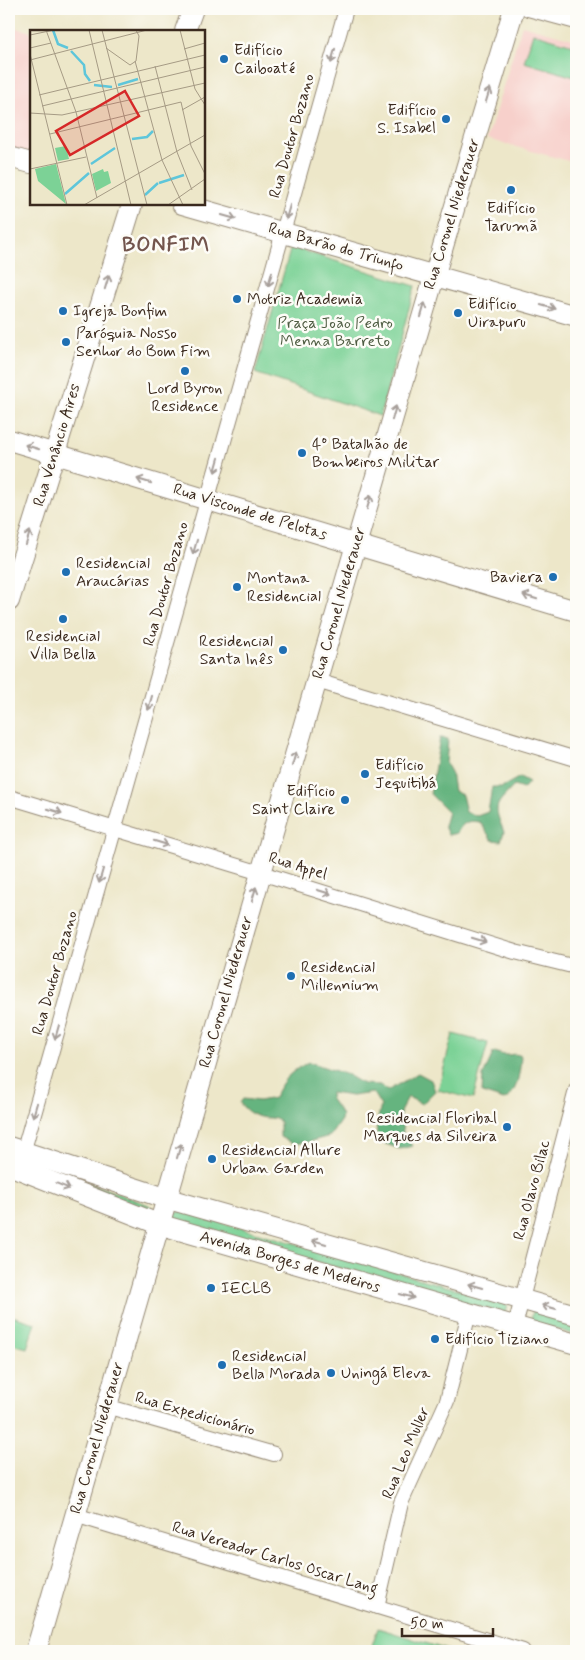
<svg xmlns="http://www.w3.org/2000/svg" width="585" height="1660" font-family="Mynerve,sans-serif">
<rect width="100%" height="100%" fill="#fdfcf7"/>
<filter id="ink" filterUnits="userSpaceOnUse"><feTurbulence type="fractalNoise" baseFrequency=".02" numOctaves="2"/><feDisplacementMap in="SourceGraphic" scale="10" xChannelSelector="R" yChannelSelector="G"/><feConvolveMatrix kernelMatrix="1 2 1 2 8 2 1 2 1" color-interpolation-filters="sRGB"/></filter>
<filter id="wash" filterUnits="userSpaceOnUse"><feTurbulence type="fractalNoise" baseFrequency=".0096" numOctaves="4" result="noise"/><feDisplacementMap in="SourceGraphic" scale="20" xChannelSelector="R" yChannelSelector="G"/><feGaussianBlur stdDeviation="1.12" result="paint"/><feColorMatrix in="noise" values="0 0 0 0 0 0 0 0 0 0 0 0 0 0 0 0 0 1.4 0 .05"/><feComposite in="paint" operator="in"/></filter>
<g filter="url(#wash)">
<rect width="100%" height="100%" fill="#ede7c9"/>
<g fill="#f7d0cb">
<polygon points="522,25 576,40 576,163 487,139"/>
<polygon points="9,26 31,32 31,154 9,148"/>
</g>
<g fill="#7cd296" stroke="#5c7e5a">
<polygon points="533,33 576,46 576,69 574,77 524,62"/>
<polygon points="291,247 415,286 380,416 255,373"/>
<polygon points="453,1034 488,1043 473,1099 438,1090"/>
<polygon points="36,1165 39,1165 149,1205 152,1208 151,1211"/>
<polygon points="181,1211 502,1302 508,1307 505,1314 174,1222 175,1213"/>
<polygon points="533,1311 576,1320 576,1335 536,1323 531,1319"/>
<polygon points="9,1315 35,1323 27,1348 9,1343"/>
<polygon points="378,1628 451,1651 370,1651"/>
</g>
<g fill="#65b47f" stroke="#506f4e">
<path d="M440,738l8,1 -2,24 5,9 3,19 8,4 4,17 11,4 11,-4 4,-25h10l18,-10 9,5 -6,7 -9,-3c-20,21 -21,19 -10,46l-3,9 -9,-1 -12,-18c-12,-2 -17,0 -23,11l-9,2 -4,-9 4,-14 -18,-18z"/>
<path d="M495,1052c14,7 17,-1 26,4 -1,14 -3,38 -17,44l-22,-7 1,-17 10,-23z"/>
<path d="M309,1062l39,13 15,9 17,1 7,6 31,-18 13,7 4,11 -13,13 -14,-7 -8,15 3,21 9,13 -12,3 -20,-7c-7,-12 -2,-23 1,-36l-8,-13 -21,3 -21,-3 -1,5 12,17 -1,5 -11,16 -22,6 -15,2 -13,-7v-15c-6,-6 -12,-3 -20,-5 -8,-2 -15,-7 -20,-14l3,-4 16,2 15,-3c8,-18 17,-27 35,-36z"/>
</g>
</g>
<g filter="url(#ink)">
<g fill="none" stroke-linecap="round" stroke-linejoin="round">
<g stroke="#948874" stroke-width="16">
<g id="street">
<polyline points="528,9 576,22"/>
<polyline points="317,681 576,759"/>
<polyline points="9,797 261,873 515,952 576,967"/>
<polyline points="21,1160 346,9"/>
<polyline points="515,1326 576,1090"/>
<polyline points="106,1406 274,1454"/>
<polyline points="75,1515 523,1651"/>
<polyline points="377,1607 401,1503 447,1401 469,1313"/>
</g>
</g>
<g stroke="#948874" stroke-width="22">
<g id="secondary">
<polyline points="185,31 193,9"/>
<polyline points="9,157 31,163"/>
<polyline points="182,204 576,316"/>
<polyline points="9,440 576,611"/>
<polyline points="9,601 132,204"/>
<polyline points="9,1147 165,1198 576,1315"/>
<polyline points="9,1165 158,1224 576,1344"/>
<path d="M36,1651c93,-328 189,-655 284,-982 64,-220 127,-441 194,-660"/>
</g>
</g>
<use href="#street" stroke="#fff" stroke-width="14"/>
<use href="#secondary" stroke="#fff" stroke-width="20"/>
</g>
<defs><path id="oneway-shaft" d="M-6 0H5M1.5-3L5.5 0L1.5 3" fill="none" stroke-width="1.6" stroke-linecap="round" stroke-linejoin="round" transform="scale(1.25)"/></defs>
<g stroke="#a79f9a">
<use href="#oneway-shaft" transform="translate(333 56) rotate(106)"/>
<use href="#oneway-shaft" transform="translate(488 95) rotate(-73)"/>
<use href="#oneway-shaft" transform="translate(288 212) rotate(106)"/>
<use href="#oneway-shaft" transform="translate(229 217) rotate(16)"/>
<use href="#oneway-shaft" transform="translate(270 279) rotate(106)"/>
<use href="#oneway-shaft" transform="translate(107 282) rotate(-73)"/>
<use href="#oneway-shaft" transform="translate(548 307) rotate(16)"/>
<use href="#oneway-shaft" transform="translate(423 310) rotate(-74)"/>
<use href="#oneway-shaft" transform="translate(394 413) rotate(-74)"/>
<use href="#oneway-shaft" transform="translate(32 447) rotate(-163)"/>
<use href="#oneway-shaft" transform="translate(217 465) rotate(106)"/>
<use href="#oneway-shaft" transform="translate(144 481) rotate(-163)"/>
<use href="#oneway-shaft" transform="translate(369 502) rotate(-74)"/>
<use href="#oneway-shaft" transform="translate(28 538) rotate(-73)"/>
<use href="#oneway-shaft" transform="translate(195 547) rotate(106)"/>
<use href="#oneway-shaft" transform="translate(530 597) rotate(-163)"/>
<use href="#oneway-shaft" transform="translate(150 703) rotate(106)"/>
<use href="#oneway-shaft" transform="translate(294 759) rotate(-74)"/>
<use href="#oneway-shaft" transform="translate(55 811) rotate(17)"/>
<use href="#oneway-shaft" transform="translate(161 843) rotate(17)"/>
<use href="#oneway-shaft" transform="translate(101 876) rotate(106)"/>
<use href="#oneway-shaft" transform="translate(324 892) rotate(17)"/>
<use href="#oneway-shaft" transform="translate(254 894) rotate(-74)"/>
<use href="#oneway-shaft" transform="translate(479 940) rotate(17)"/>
<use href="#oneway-shaft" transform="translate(57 1032) rotate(106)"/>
<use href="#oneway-shaft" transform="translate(35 1110) rotate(106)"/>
<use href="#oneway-shaft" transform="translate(179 1151) rotate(-74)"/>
<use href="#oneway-shaft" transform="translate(63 1186) rotate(22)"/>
<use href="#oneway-shaft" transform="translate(319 1242) rotate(-164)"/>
<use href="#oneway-shaft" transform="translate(475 1286) rotate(-164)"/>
<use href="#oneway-shaft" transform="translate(407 1296) rotate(16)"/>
<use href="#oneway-shaft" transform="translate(549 1307) rotate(-164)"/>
</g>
</g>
<g fill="#1f6fb2" stroke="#fdfcf7" stroke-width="2">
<circle cx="224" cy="59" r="5"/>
<circle cx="446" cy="119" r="5"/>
<circle cx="511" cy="190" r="5"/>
<circle cx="237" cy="299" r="5"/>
<circle cx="63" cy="311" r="5"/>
<circle cx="458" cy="313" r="5"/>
<circle cx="66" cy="342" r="5"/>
<circle cx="185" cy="371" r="5"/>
<circle cx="302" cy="453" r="5"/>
<circle cx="66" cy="572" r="5"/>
<circle cx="553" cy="577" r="5"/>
<circle cx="237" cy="587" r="5"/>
<circle cx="63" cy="619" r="5"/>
<circle cx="283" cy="650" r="5"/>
<circle cx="365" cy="774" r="5"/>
<circle cx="345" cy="800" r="5"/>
<circle cx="291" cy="976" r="5"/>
<circle cx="507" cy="1127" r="5"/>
<circle cx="212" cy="1159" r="5"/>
<circle cx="211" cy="1288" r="5"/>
<circle cx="435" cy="1339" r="5"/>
<circle cx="222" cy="1365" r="5"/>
<circle cx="331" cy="1373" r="5"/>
</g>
<g text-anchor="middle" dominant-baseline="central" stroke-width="5" stroke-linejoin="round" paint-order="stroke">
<g font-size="16" fill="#3b2a1e" stroke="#fdfcf7" text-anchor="start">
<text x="234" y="50">Edifício<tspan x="234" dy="18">Caiboaté</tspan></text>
<text x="436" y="110" text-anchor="end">Edifício<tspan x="436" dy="18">S. Isabel</tspan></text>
<text x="511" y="208" text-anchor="middle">Edifício<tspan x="511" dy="18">Tarumã</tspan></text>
<text x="247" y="299">Motriz Academia</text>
<text x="468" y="304">Edifício<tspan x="468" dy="18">Uirapuru</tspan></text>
<text x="73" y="311">Igreja Bonfim</text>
<text x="76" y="333">Paróquia Nosso<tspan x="76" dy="18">Senhor do Bom Fim</tspan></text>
<text x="185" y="388" text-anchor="middle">Lord Byron<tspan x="185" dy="18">Residence</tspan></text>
<text x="312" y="444">4º Batalhão de<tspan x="312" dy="18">Bombeiros Militar</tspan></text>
<text x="76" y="563">Residencial<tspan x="76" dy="18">Araucárias</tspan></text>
<text x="543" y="577" text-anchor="end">Baviera</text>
<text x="247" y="578">Montana<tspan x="247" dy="18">Residencial</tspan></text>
<text x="63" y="636" text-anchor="middle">Residencial<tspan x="63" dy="18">Villa Bella</tspan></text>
<text x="273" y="641" text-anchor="end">Residencial<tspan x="273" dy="18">Santa Inês</tspan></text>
<text x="375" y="765">Edifício<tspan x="375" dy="18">Jequitibá</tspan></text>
<text x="335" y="791" text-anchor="end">Edifício<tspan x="335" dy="18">Saint Claire</tspan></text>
<text x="301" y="967">Residencial<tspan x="301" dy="18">Millennium</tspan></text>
<text x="497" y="1118" text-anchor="end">Residencial Floribal<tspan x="497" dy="18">Marques da Silveira</tspan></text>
<text x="222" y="1150">Residencial Allure<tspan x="222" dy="18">Urban Garden</tspan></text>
<text x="221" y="1288">IECLB</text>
<text x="445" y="1339">Edifício Tiziano</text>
<text x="232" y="1356">Residencial<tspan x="232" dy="18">Bella Morada</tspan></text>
<text x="341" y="1373">Uningá Eleva</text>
</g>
<g font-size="16" fill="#3b2a1e" stroke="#fdfcf7">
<text transform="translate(292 136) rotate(-74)">Rua Doutor Bozano</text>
<text transform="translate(452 214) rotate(-73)">Rua Coronel Niederauer</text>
<text transform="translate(336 247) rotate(16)">Rua Barão do Triunfo</text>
<text transform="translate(57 445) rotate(-73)">Rua Venâncio Aires</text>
<text transform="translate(250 512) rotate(17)">Rua Visconde de Pelotas</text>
<text transform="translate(166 584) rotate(-74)">Rua Doutor Bozano</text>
<text transform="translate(339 603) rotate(-74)">Rua Coronel Niederauer</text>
<text transform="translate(298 866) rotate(17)">Rua Appel</text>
<text transform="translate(55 973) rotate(-74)">Rua Doutor Bozano</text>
<text transform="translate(226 992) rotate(-74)">Rua Coronel Niederauer</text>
<text transform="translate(532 1190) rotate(-75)">Rua Olavo Bilac</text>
<text transform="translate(290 1262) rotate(16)">Avenida Borges de Medeiros</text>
<text transform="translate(195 1414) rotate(16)">Rua Expedicionário</text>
<text transform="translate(97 1438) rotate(-74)">Rua Coronel Niederauer</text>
<text transform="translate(406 1453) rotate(-67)">Rua Leo Muller</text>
<text transform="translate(275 1558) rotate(17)">Rua Vereador Carlos Oscar Lang</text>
</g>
<g font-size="16" fill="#4e5c42" stroke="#fdfcf7">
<text x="335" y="323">Praça João Pedro<tspan x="335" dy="18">Menna Barreto</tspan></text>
</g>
<g font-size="21" font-weight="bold" letter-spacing="1" fill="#73554d" stroke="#fdfcf7">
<text x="166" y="245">BONFIM</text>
</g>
</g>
<g transform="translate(30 30)">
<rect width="175" height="175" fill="#ede7c9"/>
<path d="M36,116l3,13 -11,2 -3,-13zM26,134l10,40 -28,-23 -3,-12zM73,139l1,3 4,-1 3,12 -15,8 -4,-17z" fill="#7cd296"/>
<path fill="none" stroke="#5ec6da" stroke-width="2.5" d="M23,0l5,14 10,4M41,21l13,14 1,9 5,7M64,55l18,2M88,55l20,-6M102,109l15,-2 6,-6M61,134l24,-16M129,153l25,-8M35,164l24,-21M115,165l13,-12"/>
<path fill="none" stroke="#a69b85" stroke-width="1" d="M16,0l30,82 21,86M59,0l42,175M72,0l45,175M150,0l15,59 10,16M0,5l24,-5M0,18l21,-5M76,18l24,17 6,-4 3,-25 -3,-6M154,19l21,-6M0,24l37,151M0,30l117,-30M105,31l27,99 21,45M125,36l22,86 15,38M9,65l166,-40M12,76l163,-39M152,80l23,-13M0,83l32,2 143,-32M20,104l131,-32 10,44 14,28M0,139l56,-12M54,175l121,-70M138,175l37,-26"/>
<path fill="#d62828" fill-opacity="0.15" stroke="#d62828" stroke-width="2.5" d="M95,61l14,25 -69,39 -14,-24z"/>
<rect width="175" height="175" fill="none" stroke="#3b2a1e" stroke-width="2.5"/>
</g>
<rect width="585" height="1660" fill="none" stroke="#fdfcf7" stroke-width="30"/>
<path d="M402 1628v8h91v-8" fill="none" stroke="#3b2a1e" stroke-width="2.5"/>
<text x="410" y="1628" font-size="15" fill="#3b2a1e" stroke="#fdfcf7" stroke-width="4" paint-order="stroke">50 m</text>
</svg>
